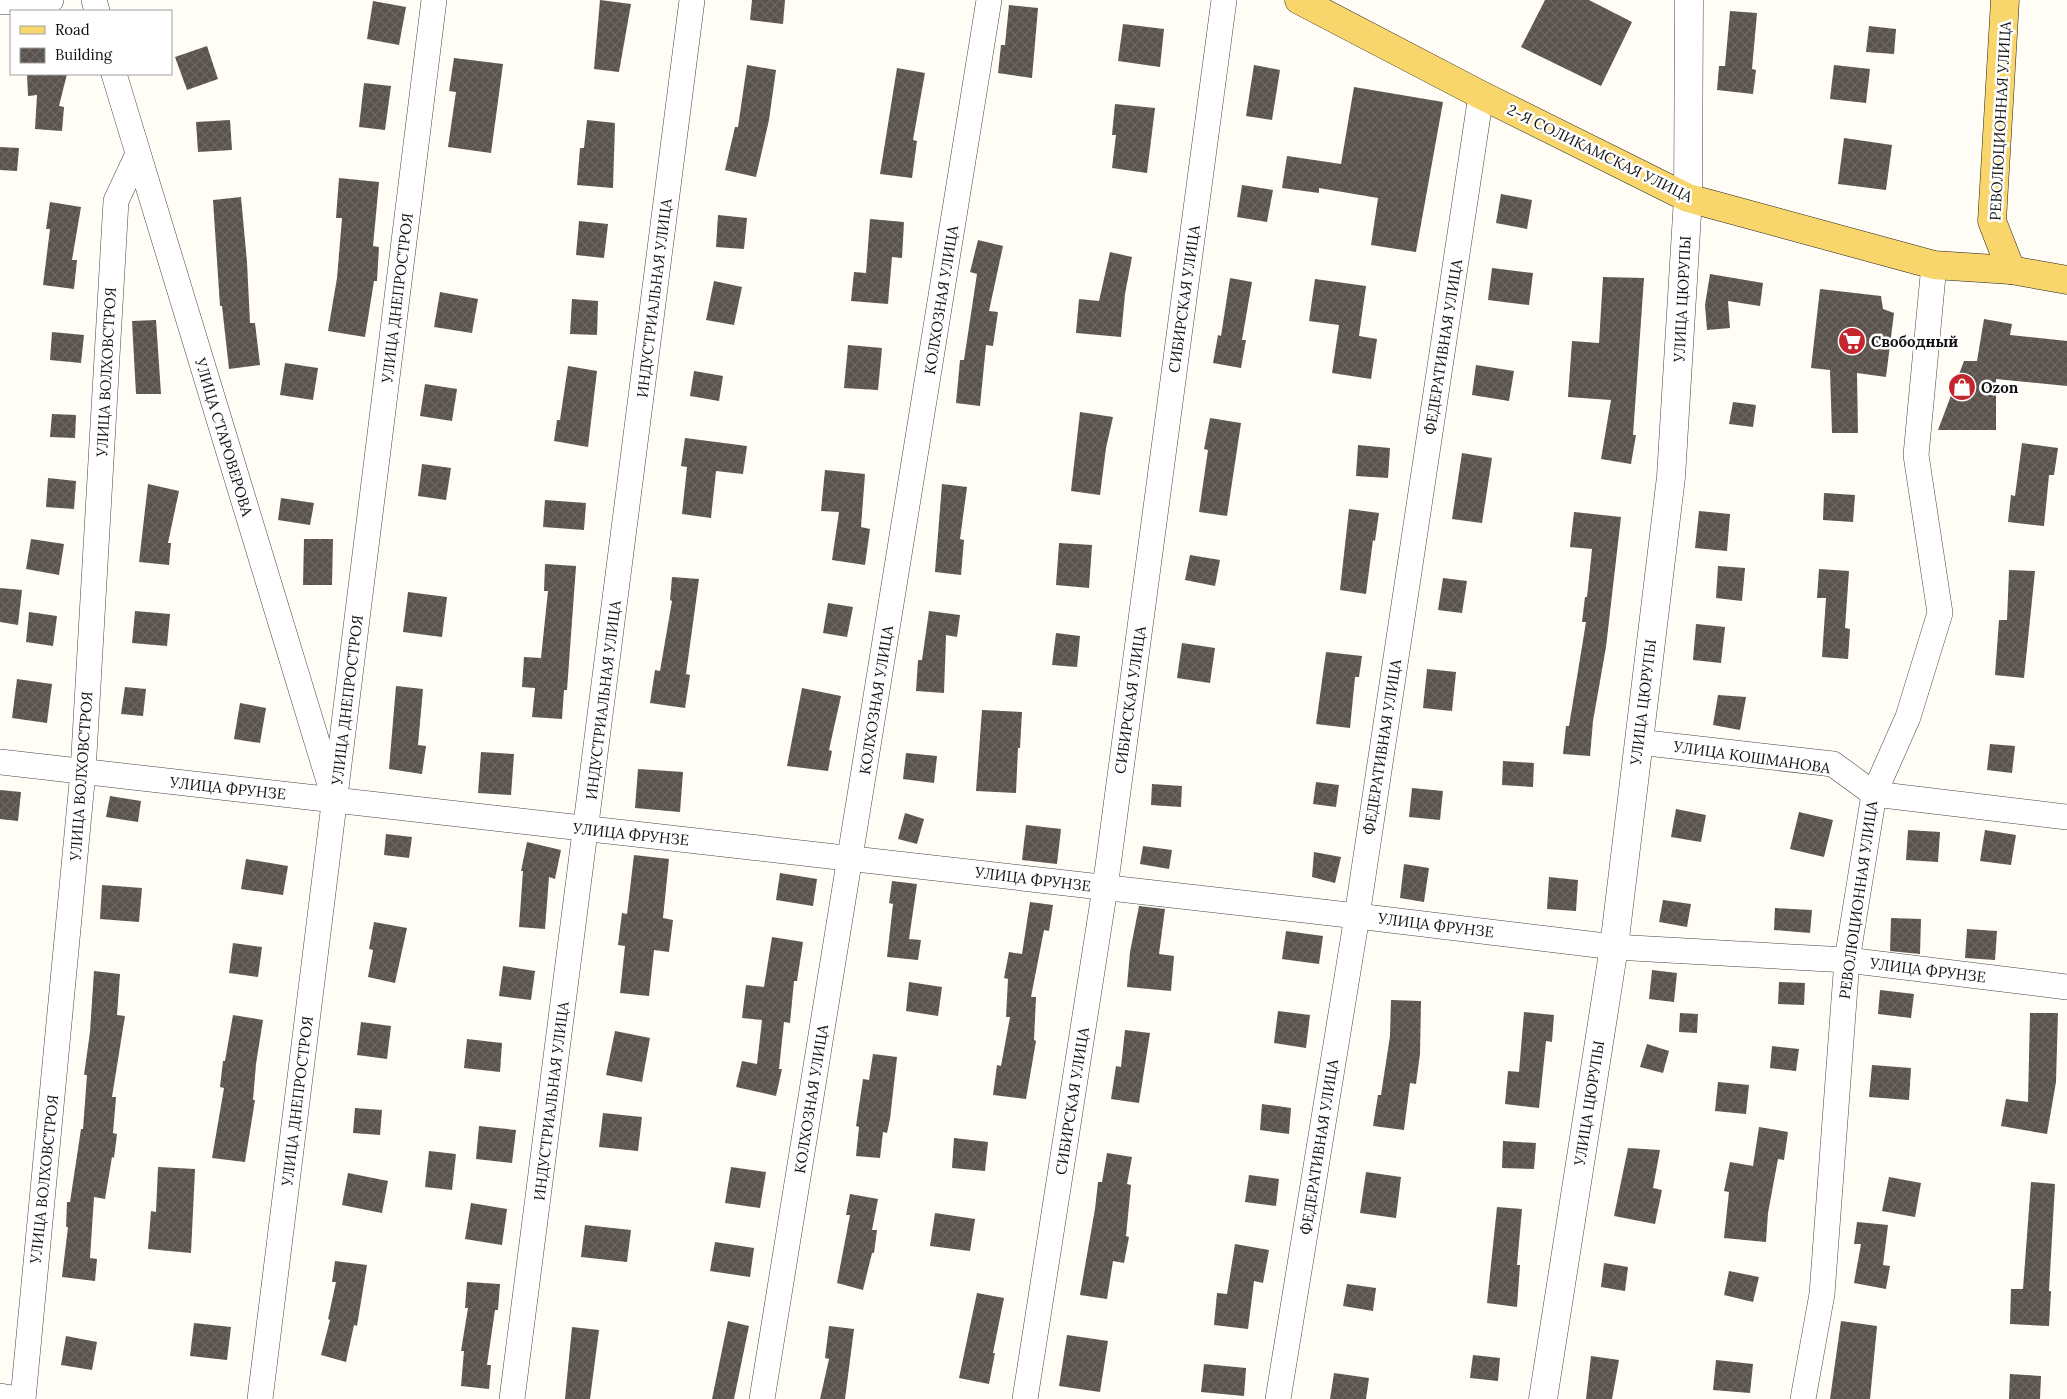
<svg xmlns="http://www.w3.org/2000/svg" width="2067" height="1399" font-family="Lora,serif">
<defs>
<pattern id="building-cross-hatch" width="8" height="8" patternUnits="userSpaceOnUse" patternTransform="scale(1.25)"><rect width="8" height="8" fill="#5a524d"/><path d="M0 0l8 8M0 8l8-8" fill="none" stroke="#6d6662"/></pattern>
</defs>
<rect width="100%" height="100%" fill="#fffdf5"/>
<g fill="url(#building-cross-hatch)">
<polygon points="600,0 631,4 619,72 594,69"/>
<polygon points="752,0 785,0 783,24 750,20"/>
<polygon points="1545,0 1589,0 1632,22 1601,86 1521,47"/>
<polygon points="373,1 406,7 399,45 367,39"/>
<polygon points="1009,5 1038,8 1032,78 998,73 1001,45 1005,45"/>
<polygon points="1730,11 1757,13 1752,69 1756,70 1753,94 1717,90 1719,66 1725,66"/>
<polygon points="1123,24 1164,29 1160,67 1118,61"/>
<polygon points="1869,26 1896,29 1894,54 1866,52"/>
<polygon points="207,46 218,79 187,90 175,57"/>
<polygon points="454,58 503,64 491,153 448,147 456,92 449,91"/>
<polygon points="747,65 776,70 769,120 756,177 725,170 735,127 738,127"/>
<polygon points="1254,65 1280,70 1272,120 1246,116"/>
<polygon points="1834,65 1870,69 1866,103 1830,99"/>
<polygon points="897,68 925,73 913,140 917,141 912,178 880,174"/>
<polygon points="27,74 67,74 59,106 64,107 62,131 35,129 37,95 28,96"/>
<polygon points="364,83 391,86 385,130 359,127"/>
<polygon points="1354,87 1443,102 1416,252 1371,245 1378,198 1319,188 1319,193 1282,188 1287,156 1341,164"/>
<polygon points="1115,104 1155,108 1147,173 1112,168 1116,135 1112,135"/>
<polygon points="230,120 232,150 198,152 196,122"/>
<polygon points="587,120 615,123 613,188 577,185 580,148 584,148"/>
<polygon points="1844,138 1892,145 1886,190 1838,184"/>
<polygon points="0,147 19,148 17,171 0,170"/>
<polygon points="339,178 379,182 373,246 379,247 377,281 374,281 365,337 328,331 337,278 342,218 336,218"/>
<polygon points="1242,185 1273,190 1267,222 1237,217"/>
<polygon points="1501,194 1532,200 1527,229 1496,223"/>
<polygon points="241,197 247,262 250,323 255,323 260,365 229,369 222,306 220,306 213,200"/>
<polygon points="50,202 81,207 72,260 77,260 74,289 43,285 50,229 46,229"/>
<polygon points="718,215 747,218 744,249 716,247"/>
<polygon points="870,219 904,222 902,258 892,257 888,304 851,301 854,272 866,273"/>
<polygon points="579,221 608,224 604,258 576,255"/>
<polygon points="978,240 1003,246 989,311 998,312 993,346 986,345 980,406 956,403 960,360 964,360 977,274 970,272"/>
<polygon points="1110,252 1132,257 1125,294 1121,337 1076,333 1079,299 1099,301"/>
<polygon points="1492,268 1533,273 1529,305 1488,300"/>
<polygon points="1710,274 1763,283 1760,306 1728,301 1730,328 1707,330 1705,305"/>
<polygon points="1603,277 1644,278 1633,435 1636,435 1631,464 1601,459 1611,400 1568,397 1572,341 1599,343"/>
<polygon points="1230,278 1252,282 1242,340 1246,340 1241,368 1213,363 1218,335 1221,336"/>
<polygon points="1315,279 1366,286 1359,336 1377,339 1371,379 1332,373 1339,325 1309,321"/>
<polygon points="714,281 742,287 734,325 706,320"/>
<polygon points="1820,289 1881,296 1883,309 1894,313 1886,377 1857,373 1858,433 1832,433 1830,370 1811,368"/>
<polygon points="440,292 478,299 472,333 434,327"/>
<polygon points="572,299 598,301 597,335 570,334"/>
<polygon points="1984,319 2012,324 2010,335 2067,341 2067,386 1996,379 1996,430 1938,430 1964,361 1977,361"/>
<polygon points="156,320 161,394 136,394 132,321"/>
<polygon points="52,332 84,335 81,363 50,360"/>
<polygon points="848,345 882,348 878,390 844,388"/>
<polygon points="285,363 318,368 313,400 280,395"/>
<polygon points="1476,365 1514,371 1509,401 1472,395"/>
<polygon points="568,366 597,371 588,447 554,441 557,420 560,420"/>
<polygon points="694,371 723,376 719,401 690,396"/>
<polygon points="425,384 457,389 452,421 420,416"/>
<polygon points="1733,402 1756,405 1753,427 1729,424"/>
<polygon points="1080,412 1113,417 1106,448 1100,495 1071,491"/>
<polygon points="52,414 76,415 75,438 50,437"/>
<polygon points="1210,418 1241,423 1227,516 1199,512 1208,450 1204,449"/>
<polygon points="685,438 747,446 743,474 716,471 711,518 682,514 687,467 681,466"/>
<polygon points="2022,443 2058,448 2054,475 2049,475 2044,526 2008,522 2011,495 2015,496"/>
<polygon points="1358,445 1390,448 1388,478 1356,476"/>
<polygon points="1462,453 1492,458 1482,523 1452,519"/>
<polygon points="422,464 451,468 446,500 418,496"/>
<polygon points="825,470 865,474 861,527 870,529 865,565 832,560 839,512 821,511"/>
<polygon points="48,478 76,481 74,509 46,507"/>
<polygon points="148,484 179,491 168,543 171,543 169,565 139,562"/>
<polygon points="942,484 967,487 960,539 964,540 961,575 935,572"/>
<polygon points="1824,493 1855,495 1853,522 1823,520"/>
<polygon points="281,498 314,503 310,525 278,520"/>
<polygon points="545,500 586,503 584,530 543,527"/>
<polygon points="1349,509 1379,513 1375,541 1373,540 1366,594 1340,590"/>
<polygon points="1699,511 1730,514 1727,551 1695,548"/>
<polygon points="1574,512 1621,517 1606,647 1593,721 1590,756 1563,754 1566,726 1569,726 1586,622 1582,622 1585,597 1587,597 1592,549 1570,547"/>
<polygon points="31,539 64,544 59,575 26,569"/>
<polygon points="304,539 333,539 332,585 303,585"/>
<polygon points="1059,543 1092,545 1089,588 1056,585"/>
<polygon points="1190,555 1220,560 1215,586 1185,580"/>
<polygon points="545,564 576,566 567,690 564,690 562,719 532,717 535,688 522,687 524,657 541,658 548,591 544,591"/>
<polygon points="1718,566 1745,568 1742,601 1716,598"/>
<polygon points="1819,569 1849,571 1845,628 1850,629 1848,659 1822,657 1826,598 1817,598"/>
<polygon points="2009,570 2035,571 2024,678 1995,675 1999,620 2007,620"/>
<polygon points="672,577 699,579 686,674 690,675 685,708 650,703 655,670 660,671 672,601 670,600"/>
<polygon points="1443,578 1467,581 1462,613 1438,610"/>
<polygon points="0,588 22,590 18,625 0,622"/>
<polygon points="408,592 447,597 442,637 403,632"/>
<polygon points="828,603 853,607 847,637 823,633"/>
<polygon points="135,611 170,614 167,646 132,643"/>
<polygon points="929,611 960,615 957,637 946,635 944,693 916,691 918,660 922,660"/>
<polygon points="29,612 57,616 53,646 26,642"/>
<polygon points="1696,624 1725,627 1721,663 1693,660"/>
<polygon points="1056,633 1080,636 1077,667 1052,665"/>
<polygon points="1182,643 1215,648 1210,683 1177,678"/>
<polygon points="1326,652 1362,656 1359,677 1355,677 1350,728 1316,724"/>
<polygon points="1427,669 1456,672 1452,711 1423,708"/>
<polygon points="17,679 52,684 47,723 12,718"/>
<polygon points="396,686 423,689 418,745 426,746 422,774 389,769"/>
<polygon points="125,687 146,689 143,716 121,714"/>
<polygon points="802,688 841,696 829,750 832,751 828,771 787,766"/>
<polygon points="1718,695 1746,697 1740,730 1713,725"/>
<polygon points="240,703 266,708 260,743 234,739"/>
<polygon points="982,710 1022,712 1020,748 1018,748 1016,793 976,791"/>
<polygon points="1990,744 2015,746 2012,773 1987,770"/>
<polygon points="481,752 514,754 511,795 478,793"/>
<polygon points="906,753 937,756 934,783 903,779"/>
<polygon points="1503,761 1534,763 1533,787 1502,785"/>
<polygon points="638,769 683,772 680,812 635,808"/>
<polygon points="1316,782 1339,785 1336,807 1313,804"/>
<polygon points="1152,784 1182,786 1181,807 1151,805"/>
<polygon points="1412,788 1443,791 1440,820 1409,817"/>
<polygon points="0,790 21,792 18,821 0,819"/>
<polygon points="110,796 141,801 138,822 106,817"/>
<polygon points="1676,809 1706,815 1701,842 1671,837"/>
<polygon points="1799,812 1833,820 1824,857 1790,849"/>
<polygon points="905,813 924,819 917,844 898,839"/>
<polygon points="1026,825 1061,829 1057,864 1022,860"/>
<polygon points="1908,830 1940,832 1938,862 1906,860"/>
<polygon points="1985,830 2016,835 2011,865 1980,861"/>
<polygon points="386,834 412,837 409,858 384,855"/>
<polygon points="527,842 561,850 555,879 549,877 545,929 519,927 523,871 521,871"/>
<polygon points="1143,846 1172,850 1169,869 1140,864"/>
<polygon points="1314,852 1341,857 1335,883 1312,877"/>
<polygon points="634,855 669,859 663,918 673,920 669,952 654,950 649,996 620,993 625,946 618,945 622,913 627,914"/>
<polygon points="246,859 288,866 283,895 241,889"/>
<polygon points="1404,864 1429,868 1424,902 1400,898"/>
<polygon points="780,873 817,879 813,906 776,900"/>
<polygon points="1549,877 1578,880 1576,911 1547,909"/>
<polygon points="892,881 917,884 909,939 921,940 918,960 887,957 893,904 889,903"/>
<polygon points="102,885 142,888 139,922 100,919"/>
<polygon points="1663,900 1691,904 1687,927 1659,922"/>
<polygon points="1030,902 1053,905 1049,931 1044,930 1031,997 1036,997 1034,1040 1036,1041 1026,1099 993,1095 997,1065 1001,1066 1010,1017 1006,1017 1008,979 1004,978 1009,952 1022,954"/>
<polygon points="1139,906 1165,909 1159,954 1174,956 1171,991 1127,987 1130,952"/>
<polygon points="1775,908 1812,910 1810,933 1774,930"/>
<polygon points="1891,918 1921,919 1920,954 1890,951"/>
<polygon points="374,922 407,928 395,983 368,977 373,950 369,949"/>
<polygon points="1967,929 1997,931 1995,960 1965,958"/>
<polygon points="1286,931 1323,936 1319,964 1282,959"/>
<polygon points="772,937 803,942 797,981 794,981 790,1023 784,1022 779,1069 782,1069 776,1096 736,1087 742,1061 757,1064 762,1020 742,1018 746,985 764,987"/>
<polygon points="233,943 262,947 258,977 229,973"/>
<polygon points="503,966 535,971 531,1000 499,996"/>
<polygon points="1652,970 1677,973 1674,1002 1649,999"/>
<polygon points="94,971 120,974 117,1015 125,1016 112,1097 116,1097 113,1133 117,1134 114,1158 112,1157 105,1199 94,1197 90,1258 97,1259 95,1281 62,1277 68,1227 66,1227 67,1202 70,1202 81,1129 83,1129 87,1075 84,1075 90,1032"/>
<polygon points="909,982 942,987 938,1016 906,1011"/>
<polygon points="1779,982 1805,983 1804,1005 1778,1004"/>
<polygon points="1880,990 1914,994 1911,1018 1878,1014"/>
<polygon points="1391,1000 1421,1001 1420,1054 1416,1084 1410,1083 1404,1130 1373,1126 1378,1095 1381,1095 1390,1036"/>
<polygon points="1278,1011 1310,1015 1306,1048 1274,1043"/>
<polygon points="1524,1012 1554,1015 1552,1042 1546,1041 1539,1108 1505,1104 1508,1071 1519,1072"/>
<polygon points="1680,1013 1698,1014 1697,1033 1679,1032"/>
<polygon points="2030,1013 2058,1013 2056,1082 2047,1134 2001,1126 2006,1099 2028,1102"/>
<polygon points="233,1015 263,1020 256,1064 253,1100 255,1100 245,1162 212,1158 224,1088 220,1087 223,1061 225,1061"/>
<polygon points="361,1022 391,1026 387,1059 357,1055"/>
<polygon points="1125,1030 1150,1033 1139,1103 1111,1099 1116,1066 1121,1067"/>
<polygon points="615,1031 650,1038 642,1082 606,1075"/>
<polygon points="467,1039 502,1043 500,1072 464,1068"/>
<polygon points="1647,1044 1669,1051 1663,1073 1640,1067"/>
<polygon points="1772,1046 1799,1049 1796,1071 1770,1068"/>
<polygon points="873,1054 897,1057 890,1119 887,1133 883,1132 880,1158 856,1156 859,1127 856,1126 863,1079 869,1080"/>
<polygon points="1872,1065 1911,1068 1909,1100 1869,1097"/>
<polygon points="1718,1082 1749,1085 1746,1114 1715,1111"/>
<polygon points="1262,1104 1291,1108 1289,1134 1260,1130"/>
<polygon points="355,1108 382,1110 380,1135 353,1133"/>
<polygon points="603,1113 642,1117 638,1151 599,1147"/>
<polygon points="479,1126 516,1130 512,1163 476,1159"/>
<polygon points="1759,1127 1788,1132 1784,1160 1778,1159 1768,1213 1766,1242 1724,1238 1729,1192 1724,1191 1730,1162 1753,1166"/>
<polygon points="954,1138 988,1142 985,1171 952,1168"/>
<polygon points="1503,1141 1536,1143 1534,1169 1502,1168"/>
<polygon points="1628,1148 1660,1150 1653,1188 1662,1190 1655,1224 1614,1216"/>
<polygon points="429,1151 456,1154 452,1190 425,1187"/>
<polygon points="1107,1153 1132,1157 1127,1184 1131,1185 1126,1236 1129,1237 1124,1263 1113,1261 1107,1299 1080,1295 1095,1209 1098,1182 1102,1182"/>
<polygon points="158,1167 195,1169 191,1253 148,1249 151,1211 156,1212"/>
<polygon points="731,1167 766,1172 760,1208 725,1203"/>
<polygon points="1366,1172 1401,1177 1396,1218 1360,1213"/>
<polygon points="348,1173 388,1181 382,1213 342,1205"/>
<polygon points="1249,1175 1279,1179 1276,1206 1245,1202"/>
<polygon points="1889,1177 1921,1183 1915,1217 1882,1211"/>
<polygon points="2031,1182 2055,1184 2049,1291 2051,1291 2049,1326 2010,1324 2011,1289 2023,1289"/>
<polygon points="850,1194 878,1199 872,1230 877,1230 874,1253 872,1253 863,1290 837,1283 850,1215 846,1215"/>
<polygon points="471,1203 507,1209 502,1245 465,1239"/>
<polygon points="1497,1207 1522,1209 1517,1265 1520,1265 1517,1307 1487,1303"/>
<polygon points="935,1213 975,1219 970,1251 930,1246"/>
<polygon points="1857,1222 1888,1225 1883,1265 1890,1266 1886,1289 1854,1283 1861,1244 1854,1244"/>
<polygon points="585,1225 631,1230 627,1262 581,1257"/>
<polygon points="715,1242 754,1248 750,1277 710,1271"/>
<polygon points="1235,1244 1269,1250 1263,1283 1254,1281 1248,1329 1214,1325 1217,1293 1227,1294"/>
<polygon points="335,1261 367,1265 357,1326 354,1325 346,1362 321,1355 330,1320 328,1319 336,1282 332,1282"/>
<polygon points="1604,1263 1628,1267 1625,1291 1601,1287"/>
<polygon points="1729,1271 1759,1277 1753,1302 1724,1295"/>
<polygon points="467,1282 500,1284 498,1310 495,1310 487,1365 491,1365 489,1389 461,1386 464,1351 461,1351 468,1308 465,1308"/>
<polygon points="1347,1284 1376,1288 1373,1311 1343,1306"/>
<polygon points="977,1293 1004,1298 993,1353 995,1353 989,1384 959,1378"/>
<polygon points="728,1321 749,1326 734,1399 712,1399"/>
<polygon points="1841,1321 1877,1326 1870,1399 1830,1399"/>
<polygon points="194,1323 231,1327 227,1360 190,1356"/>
<polygon points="829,1326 854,1329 845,1399 820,1399 829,1359 825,1358"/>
<polygon points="572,1327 599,1330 590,1399 565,1399"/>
<polygon points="1067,1335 1108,1341 1100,1392 1059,1386"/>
<polygon points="66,1336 97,1342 92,1370 61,1365"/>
<polygon points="1473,1355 1500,1358 1498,1381 1470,1378"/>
<polygon points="1591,1356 1619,1360 1612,1399 1586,1399"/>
<polygon points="1716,1360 1753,1364 1750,1393 1713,1390"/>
<polygon points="1204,1364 1246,1368 1244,1396 1201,1392"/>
<polygon points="1334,1373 1369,1378 1366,1399 1330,1399"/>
<polygon points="2010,1374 2041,1376 2040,1399 2009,1399"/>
</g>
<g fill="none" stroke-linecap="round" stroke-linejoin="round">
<g stroke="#444" stroke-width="26">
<g id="minor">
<polyline points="94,0 97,11"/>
<polyline points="0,2 51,0"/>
<polyline points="114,74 332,791"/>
<polyline points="1638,742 1833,764 1874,794 2067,817"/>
<polyline points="0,762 1357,916 1614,947 1847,960 2067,987"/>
<polyline points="0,1396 18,1399"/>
<polyline points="23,1399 83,772 116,201 137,156"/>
<polyline points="260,1399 434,0"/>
<polyline points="512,1399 692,0"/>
<polyline points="762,1399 989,0"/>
<polyline points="1025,1399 1105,888 1224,0"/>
<polyline points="1278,1399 1357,916 1481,95"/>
<polyline points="1803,1399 1822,1294 1847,960 1874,794 1908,717 1940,613 1916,455 1934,265"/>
</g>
</g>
<g stroke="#444" stroke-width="29">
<polyline id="tertiary" points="1543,1399 1614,947 1671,477 1688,198 1689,0"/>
</g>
<g stroke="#222" stroke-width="29">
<g id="primary">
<polyline points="1299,0 1481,95 1688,198 1934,265 2011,270 2067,280"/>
<polyline points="2005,0 1992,221 2011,270"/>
</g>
</g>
<use href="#minor" stroke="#fff" stroke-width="25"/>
<use href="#tertiary" stroke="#fff" stroke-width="28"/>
<use href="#primary" stroke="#f9d66b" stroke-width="28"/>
</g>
<defs>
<g id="supermarket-disc" transform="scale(1.4375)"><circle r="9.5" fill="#c4262e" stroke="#fff"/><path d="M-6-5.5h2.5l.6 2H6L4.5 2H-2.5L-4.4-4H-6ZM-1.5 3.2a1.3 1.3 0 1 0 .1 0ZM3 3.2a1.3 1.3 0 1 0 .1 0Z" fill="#fff"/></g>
<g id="shop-disc" transform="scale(1.4375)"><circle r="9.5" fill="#c4262e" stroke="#fff"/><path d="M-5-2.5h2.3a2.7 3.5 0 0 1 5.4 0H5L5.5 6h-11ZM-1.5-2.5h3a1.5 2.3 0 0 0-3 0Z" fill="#fff"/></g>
</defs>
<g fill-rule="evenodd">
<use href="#supermarket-disc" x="1852" y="341"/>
<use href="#shop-disc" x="1962" y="387"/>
</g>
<g text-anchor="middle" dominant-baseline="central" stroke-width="5" stroke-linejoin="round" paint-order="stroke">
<g font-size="15" fill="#111" stroke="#fff">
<text transform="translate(2000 121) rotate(-87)">РЕВОЛЮЦИОННАЯ УЛИЦА</text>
<text transform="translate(1600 153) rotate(26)">2-Я СОЛИКАМСКАЯ УЛИЦА</text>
<text transform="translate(397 298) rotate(-83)">УЛИЦА ДНЕПРОСТРОЯ</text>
<text transform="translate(654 298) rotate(-83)">ИНДУСТРИАЛЬНАЯ УЛИЦА</text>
<text transform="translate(1184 299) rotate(-82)">СИБИРСКАЯ УЛИЦА</text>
<text transform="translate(1682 299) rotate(-87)">УЛИЦА ЦЮРУПЫ</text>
<text transform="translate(941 300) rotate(-81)">КОЛХОЗНАЯ УЛИЦА</text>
<text transform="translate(1443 347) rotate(-81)">ФЕДЕРАТИВНАЯ УЛИЦА</text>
<text transform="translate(106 372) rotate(-87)">УЛИЦА ВОЛХОВСТРОЯ</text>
<text transform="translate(224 437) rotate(73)">УЛИЦА СТАРОВЕРОВА</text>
<text transform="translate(347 700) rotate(-83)">УЛИЦА ДНЕПРОСТРОЯ</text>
<text transform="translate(603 700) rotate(-83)">ИНДУСТРИАЛЬНАЯ УЛИЦА</text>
<text transform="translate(876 700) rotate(-81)">КОЛХОЗНАЯ УЛИЦА</text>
<text transform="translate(1130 700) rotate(-82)">СИБИРСКАЯ УЛИЦА</text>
<text transform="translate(1643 702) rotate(-83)">УЛИЦА ЦЮРУПЫ</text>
<text transform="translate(1382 747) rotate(-81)">ФЕДЕРАТИВНАЯ УЛИЦА</text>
<text transform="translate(1752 757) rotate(8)">УЛИЦА КОШМАНОВА</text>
<text transform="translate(81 776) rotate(-86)">УЛИЦА ВОЛХОВСТРОЯ</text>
<text transform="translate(228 788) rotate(6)">УЛИЦА ФРУНЗЕ</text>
<text transform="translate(631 834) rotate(6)">УЛИЦА ФРУНЗЕ</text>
<text transform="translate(1033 879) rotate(7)">УЛИЦА ФРУНЗЕ</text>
<text transform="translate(1858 900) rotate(-82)">РЕВОЛЮЦИОННАЯ УЛИЦА</text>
<text transform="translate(1436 925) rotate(7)">УЛИЦА ФРУНЗЕ</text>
<text transform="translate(1928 970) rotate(7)">УЛИЦА ФРУНЗЕ</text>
<text transform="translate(811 1099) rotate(-81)">КОЛХОЗНАЯ УЛИЦА</text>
<text transform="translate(297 1101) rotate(-83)">УЛИЦА ДНЕПРОСТРОЯ</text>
<text transform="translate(551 1101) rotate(-83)">ИНДУСТРИАЛЬНАЯ УЛИЦА</text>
<text transform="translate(1072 1101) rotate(-81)">СИБИРСКАЯ УЛИЦА</text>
<text transform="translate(1589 1103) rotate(-81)">УЛИЦА ЦЮРУПЫ</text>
<text transform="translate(1319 1147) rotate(-81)">ФЕДЕРАТИВНАЯ УЛИЦА</text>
<text transform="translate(44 1179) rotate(-84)">УЛИЦА ВОЛХОВСТРОЯ</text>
</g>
<g font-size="15" font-weight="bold" fill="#111" stroke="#fff" text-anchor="start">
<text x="1871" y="341">Свободный</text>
<text x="1981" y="387">Ozon</text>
</g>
</g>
<rect x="10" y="10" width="162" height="65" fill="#ffffff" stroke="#a0a0a0"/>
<rect x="20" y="26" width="25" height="8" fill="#f9d66b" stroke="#a0a0a0"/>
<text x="55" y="35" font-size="15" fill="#111111">Road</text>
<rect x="20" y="48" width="25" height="15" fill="url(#building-cross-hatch)" stroke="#a0a0a0"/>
<text x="55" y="60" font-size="15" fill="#111111">Building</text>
</svg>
